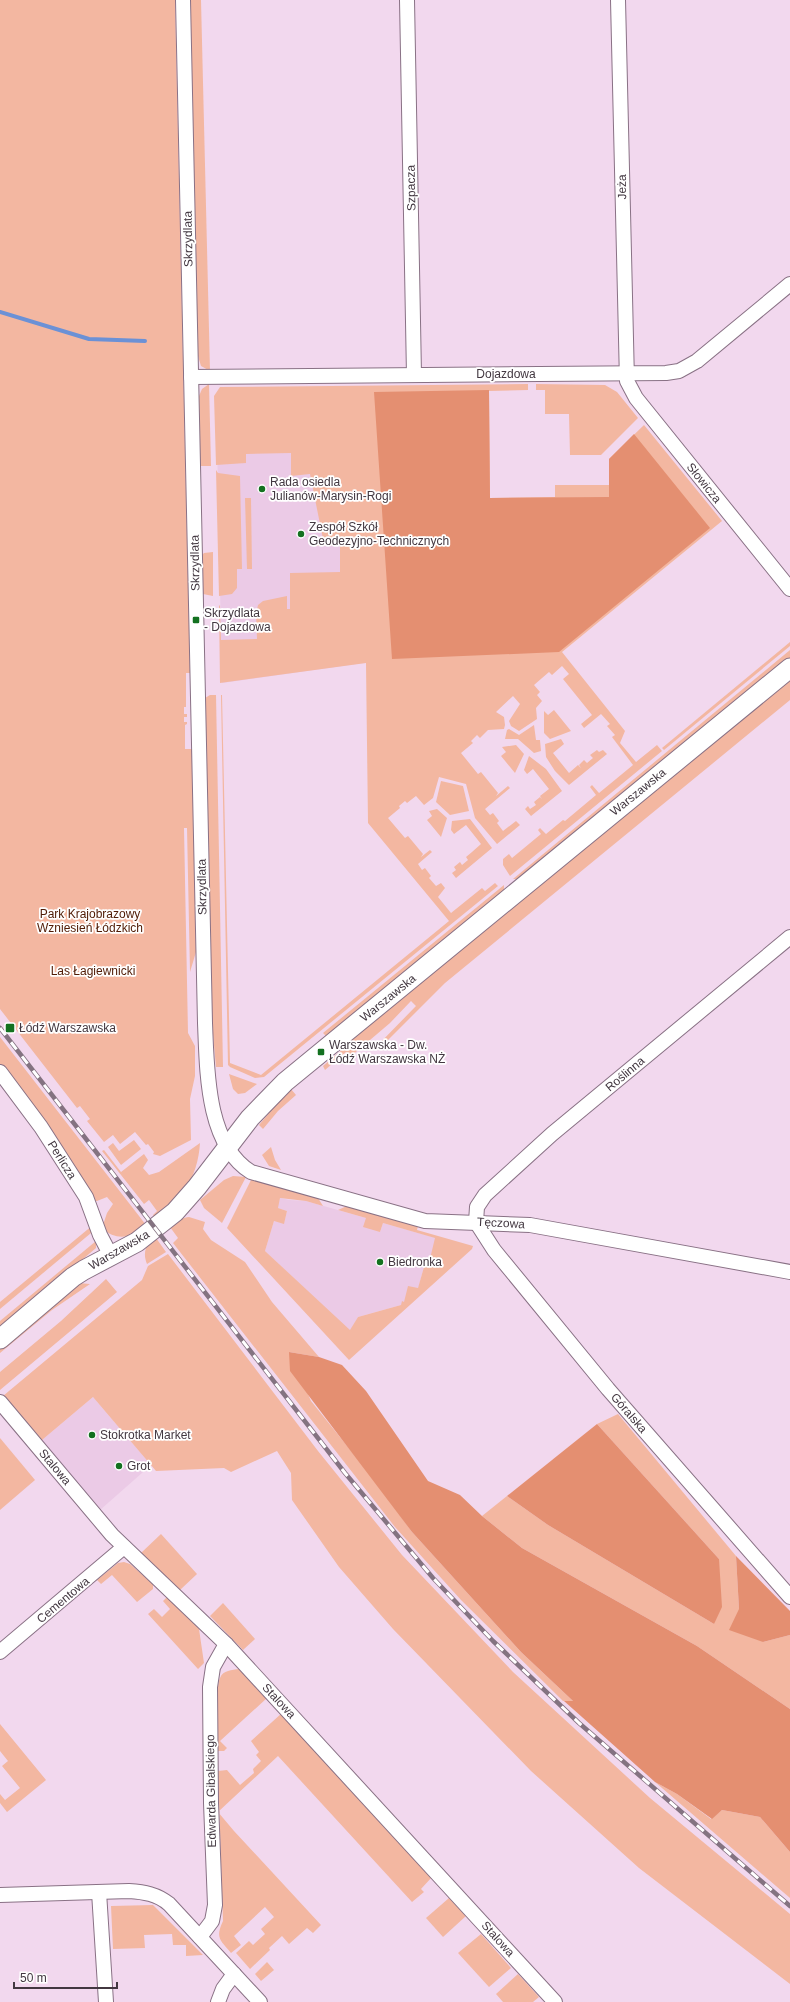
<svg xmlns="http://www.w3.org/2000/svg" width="790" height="2002" font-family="Arial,sans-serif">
<rect width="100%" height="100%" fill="#f2d8ee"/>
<g fill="#ebcae6">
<polygon points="374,392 392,659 222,683 216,393"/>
<polygon points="280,1198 290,1200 306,1201 366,1218 380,1232 383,1223 436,1238 428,1268 424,1267 418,1289 401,1305 358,1317 350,1331 265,1251 274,1221 284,1223 287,1211 277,1208"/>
<polygon points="93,1397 151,1465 100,1510 42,1440"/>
</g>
<g fill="#f3b7a1">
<polygon points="0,0 175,0 190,673 186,673 186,707 184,707 184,714 187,714 187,717 184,717 184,722 187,722 187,724 185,725 185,749 192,749 196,952 190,972 187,828 184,828 188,1033 195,1046 195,1076 190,1099 191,1140 160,1156 153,1154 154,1152 148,1144 146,1145 135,1132 120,1144 113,1135 104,1142 87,1121 90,1119 80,1106 77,1108 0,1009"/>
<polygon points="190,0 201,0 210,371 201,366 198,356"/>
<polygon points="209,384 211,466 200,466 199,396 202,389"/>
<polygon points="528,384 528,390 489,391 490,498 555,497 555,485 609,485 609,459 644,425 722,521 562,652 625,731 620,743 636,762 657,745 662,751 510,876 503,865 503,859 509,854 512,858 541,834 538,830 540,828 546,834 563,820 565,821 596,795 590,787 592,785 599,793 633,765 612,737 615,735 607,726 610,724 601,714 584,728 581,724 592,715 563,679 569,674 562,666 552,675 549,672 534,685 540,692 537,695 542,701 536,708 537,719 519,731 511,726 509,721 520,704 513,696 496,712 504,717 505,725 504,729 488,730 480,738 477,735 471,741 473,743 461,753 478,774 481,772 498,793 496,796 508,786 510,788 485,809 490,815 493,813 499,821 497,823 503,831 516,821 520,825 497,844 475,818 466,784 439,777 433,798 424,805 416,796 407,803 405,801 399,806 400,808 388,818 405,838 408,836 423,854 421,857 430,850 432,852 418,864 422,870 425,868 431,876 429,878 436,886 441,883 445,888 438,897 451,913 482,888 485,891 495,883 498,886 264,1077 255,1078 230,1067 228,1065 221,695 222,695 230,1063 261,1075 449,921 368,823 366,663 220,683 219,606 220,605 221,640 257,639 256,614 258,605 263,601 287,596 287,609 290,609 290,573 340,572 340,545 314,546 314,541 323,539 310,474 291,476 291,453 246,454 246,463 216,465 214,396 220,387"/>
<polygon points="536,384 605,385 617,392 638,418 601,455 570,455 569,414 545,414 545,390 536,390"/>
<polygon points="216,470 218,473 240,476 242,569 237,569 237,588 232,594 219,596"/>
<polygon points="245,498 251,498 252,569 247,569"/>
<polygon points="213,552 213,596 203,594 202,555 204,553"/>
<polygon points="790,642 790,646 664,750 662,748"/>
<polygon points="790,650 790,658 519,879 513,879"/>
<polygon points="790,678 790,700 445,983 378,1050 376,1047 416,1006 411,1001 390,1023 350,1057 346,1052 325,1070 323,1066 343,1049 341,1046"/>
<polygon points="210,695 216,695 223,1067 216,1067 212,1023 205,698"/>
<polygon points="554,710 571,731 550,739 544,733 544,711 548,715"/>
<polygon points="534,725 536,740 540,740 541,751 534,753 518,739 505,739 507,730 509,729 519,735"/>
<polygon points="561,739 564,744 553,753 569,773 578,765 581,768 579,765 584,760 587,763 593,758 590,755 597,750 599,752 603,750 607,754 569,785 555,771 546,757 545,744"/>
<polygon points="516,745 524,754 515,773 501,756 506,752 502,747"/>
<polygon points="529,756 546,769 562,791 531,816 525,809 528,806 530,809 536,805 534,802 540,797 542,799 540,796 549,789 533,769 527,774 524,770"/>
<polygon points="441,781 463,786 469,811 450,815 436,802"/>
<polygon points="437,809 447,818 441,837 427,820 432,816 429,811"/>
<polygon points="470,819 492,848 456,878 452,873 456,870 454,867 460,862 462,865 468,860 466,857 472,852 474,855 472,852 481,844 466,825 454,834 451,830 452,821"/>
<polygon points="504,885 504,892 327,1037 323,1033"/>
<path d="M0,1037l146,188 9,-6 -2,-4 4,-4 -8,-11 -5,4 -42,-53 2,-1 17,22 23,-18 4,6 -5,8 6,7 10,-3 41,-29c-1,17 -6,33 -15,47 -7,11 -17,19 -26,27 -16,14 -37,30 -57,11l5,-15 6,-9 -6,-7 -10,4h-4l-47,-74 -46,-61z"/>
<polygon points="229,1074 257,1084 245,1093 238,1094 233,1089"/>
<polygon points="290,1088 296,1095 278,1111 263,1129 259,1125"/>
<polygon points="134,1140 141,1149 121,1165 108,1147 113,1143 119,1151"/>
<polygon points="271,1147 275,1160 281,1170 269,1166 262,1155"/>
<polygon points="233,1176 246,1177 222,1223 204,1208 200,1200 224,1180"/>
<polygon points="252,1178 318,1198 323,1206 306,1201 280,1198 278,1208 287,1211 284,1224 274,1221 265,1251 350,1330 358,1317 401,1305 402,1301 404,1302 408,1286 418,1288 424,1267 428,1267 435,1238 383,1223 380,1232 363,1227 366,1218 338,1210 347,1206 418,1226 417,1230 473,1246 472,1249 349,1360 227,1228"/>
<path d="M189,1217l16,5 -2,7 8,11 34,22 27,40 47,55 -30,-5 22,49 69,86 32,45 109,120 53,50 -11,-1 -102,-101 -66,-73 -222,-284 5,-5 -8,-11 -14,11 10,14 -19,12c-2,-5 -3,-10 -1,-16 4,-9 33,-31 43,-31z"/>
<polygon points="93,1225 91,1233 0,1309 0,1302"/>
<polygon points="96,1241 96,1248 0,1329 0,1321"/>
<polygon points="168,1254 318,1451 402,1555 513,1672 650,1798 790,1914 790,1984 639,1868 531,1771 393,1629 339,1567 292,1500 291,1473 277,1451 231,1472 224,1468 156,1471 93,1397 42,1440 3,1396 142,1280 148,1266"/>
<polygon points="106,1279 117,1292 0,1390 0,1372 61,1321"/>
<polygon points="79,1283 90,1284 52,1310 0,1353 0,1349"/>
<polygon points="618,1414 736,1556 739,1609 763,1642 790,1635 790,1709 697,1646 522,1548 482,1516 507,1496 548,1525 714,1624 719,1559 597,1424"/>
<polygon points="0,1438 35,1480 0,1510"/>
<polygon points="161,1534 197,1574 180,1590 141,1553"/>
<polygon points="124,1562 130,1564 153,1584 153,1589 137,1602 112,1575 101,1584 97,1580 118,1563"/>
<polygon points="168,1596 193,1620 199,1629 204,1663 198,1669 148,1614 154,1609 162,1617 170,1609 163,1601"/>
<polygon points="223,1603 255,1639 243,1650 210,1616"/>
<path d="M239,1669l28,29 -47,43 7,7 -3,3h-7c0,-15 -2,-62 3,-73 3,-8 12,-8 19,-9z"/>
<path d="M282,1713l150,164 -11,12 3,3 -12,10 -134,-146 -60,56 16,19 87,94 -8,8 -6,-5 -18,16 -7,-8 -13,12 1,2 -20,19 -14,-16 13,-12 4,4 12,-11 -4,-5 13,-12 -9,-10 -31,29 7,9 -10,8c-11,-13 -16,-15 -8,-32l-5,-150 9,-1 13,15 14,-12 -1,-4 8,-8 -5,-6 3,-3 -8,-11z"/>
<polygon points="0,1724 46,1780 7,1812 0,1803 0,1794 5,1800 20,1788 2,1766 8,1761 0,1751"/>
<polygon points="655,1782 677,1794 711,1819 722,1810 760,1817 790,1852 790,1898"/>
<polygon points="449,1898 466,1916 443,1937 426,1918"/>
<polygon points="153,1905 203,1955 186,1956 186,1945 173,1945 172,1934 144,1935 145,1948 113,1949 111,1906"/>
<polygon points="481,1934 511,1968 489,1987 458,1953"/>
<polygon points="267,1962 274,1970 261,1981 255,1974"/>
<polygon points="518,1974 539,1997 533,2002 503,2002 496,1994"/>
</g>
<g fill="#e48f71">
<polygon points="489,390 490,498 609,497 609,459 634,434 710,528 559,652 392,659 374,392"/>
<polygon points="289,1352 319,1357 342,1365 366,1391 428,1481 460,1495 482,1516 522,1548 697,1646 790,1709 790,1852 760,1817 722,1810 712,1819 677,1794 655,1782 564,1701 573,1701 521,1652 412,1532 290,1371"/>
<polygon points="597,1424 719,1559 722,1607 714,1624 548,1525 507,1496"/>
<polygon points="736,1556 790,1611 790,1635 763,1642 729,1630 739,1609"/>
</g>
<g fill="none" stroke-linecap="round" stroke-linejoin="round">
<polyline stroke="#6b91d6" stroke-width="4" points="0,312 89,339 145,341"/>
<g stroke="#897185" stroke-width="16">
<g id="street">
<path d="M183,0l22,1023c2,46 1,121 46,149l174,49 105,4 260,47"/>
<polyline points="407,0 414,375"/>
<polyline points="618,0 627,381 636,398 790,589"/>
<polyline points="191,377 666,373 679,371 697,361 790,284"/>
<polyline points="790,937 552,1134 485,1195 477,1207 476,1222 494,1250 608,1389 790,1597"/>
<polyline points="0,1072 41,1127 86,1197 100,1235 111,1256"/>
<polyline points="0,1402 112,1535 226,1644 555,2002"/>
<polyline points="0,1652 124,1547"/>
<polyline points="99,1892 106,2002"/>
<path d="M0,1895l129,-4c15,1 28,3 40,13l91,98"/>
<polyline points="200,1937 212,1921 215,1905 211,1803 210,1687 213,1667 226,1644"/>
<polyline points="218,2002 223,1989 234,1974"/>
</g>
</g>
<g stroke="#897185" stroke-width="21">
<polyline id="secondary" points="0,1339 73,1277 84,1270 137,1242 175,1212 197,1187 250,1118 285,1082 790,668"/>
</g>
<use href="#street" stroke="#fff" stroke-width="14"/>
<use href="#secondary" stroke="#fff" stroke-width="19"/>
<g stroke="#847381" stroke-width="4.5">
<polyline id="rail" points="0,1028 345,1473 433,1578 493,1641 579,1723 790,1906"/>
</g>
<use href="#rail" stroke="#fff" stroke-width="3" stroke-dasharray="9" stroke-linecap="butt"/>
</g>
<g fill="#137120" stroke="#fff" stroke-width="1.5">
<circle cx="262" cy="489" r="4"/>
<circle cx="301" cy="534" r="4"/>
<rect x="192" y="616" width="8" height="8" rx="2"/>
<rect x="5" y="1023" width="10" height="10" rx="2"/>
<rect x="317" y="1048" width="8" height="8" rx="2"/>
<circle cx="380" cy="1262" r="4"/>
<circle cx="92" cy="1435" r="4"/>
<circle cx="119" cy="1466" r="4"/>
</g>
<g text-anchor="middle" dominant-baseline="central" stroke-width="3.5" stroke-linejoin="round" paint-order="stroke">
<g font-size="12" fill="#423740" stroke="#fff">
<text transform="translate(622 187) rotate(-91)">Jeża</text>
<text transform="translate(411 188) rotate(-91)">Szpacza</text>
<text transform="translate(188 239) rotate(-91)">Skrzydlata</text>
<text x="506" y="374">Dojazdowa</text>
<text transform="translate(704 483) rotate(51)">Słowicza</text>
<text transform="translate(195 563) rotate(-91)">Skrzydlata</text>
<text transform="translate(638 792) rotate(-39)">Warszawska</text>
<text transform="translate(202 887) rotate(-91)">Skrzydlata</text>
<text transform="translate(388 998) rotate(-39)">Warszawska</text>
<text transform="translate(625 1074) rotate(-40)">Roślinna</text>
<text transform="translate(62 1160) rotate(58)">Perlicza</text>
<text transform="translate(501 1223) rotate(3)">Tęczowa</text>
<text transform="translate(119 1250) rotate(-30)">Warszawska</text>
<text transform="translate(629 1413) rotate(49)">Góralska</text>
<text transform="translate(55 1467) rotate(50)">Stalowa</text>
<text transform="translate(63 1600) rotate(-40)">Cementowa</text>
<text transform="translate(279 1701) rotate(47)">Stalowa</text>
<text transform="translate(211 1791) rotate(-91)">Edwarda Gibalskiego</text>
<text transform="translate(498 1939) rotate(48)">Stalowa</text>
</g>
<g font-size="12" fill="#423740" stroke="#fff" text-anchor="start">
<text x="270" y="482">Rada osiedla<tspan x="270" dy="14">Julianów-Marysin-Rogi</tspan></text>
<text x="309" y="527">Zespół Szkół<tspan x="309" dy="14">Geodezyjno-Technicznych</tspan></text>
<text x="204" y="613">Skrzydlata<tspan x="204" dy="14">- Dojazdowa</tspan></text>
<text x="19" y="1028">Łódź Warszawska</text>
<text x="329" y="1045">Warszawska - Dw.<tspan x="329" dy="14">Łódź Warszawska NŻ</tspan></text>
<text x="388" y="1262">Biedronka</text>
<text x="100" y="1435">Stokrotka Market</text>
<text x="127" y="1466">Grot</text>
</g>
<g font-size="12" fill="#501b05" stroke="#fff">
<text x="90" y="914">Park Krajobrazowy<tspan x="90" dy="14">Wzniesień Łódzkich</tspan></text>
<text x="93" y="971">Las Łagiewnicki</text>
</g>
</g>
<path d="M14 1982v6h103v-6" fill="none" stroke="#423740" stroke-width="2"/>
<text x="20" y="1982" font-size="12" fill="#423740" stroke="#ffffff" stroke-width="3" paint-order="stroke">50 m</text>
</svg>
